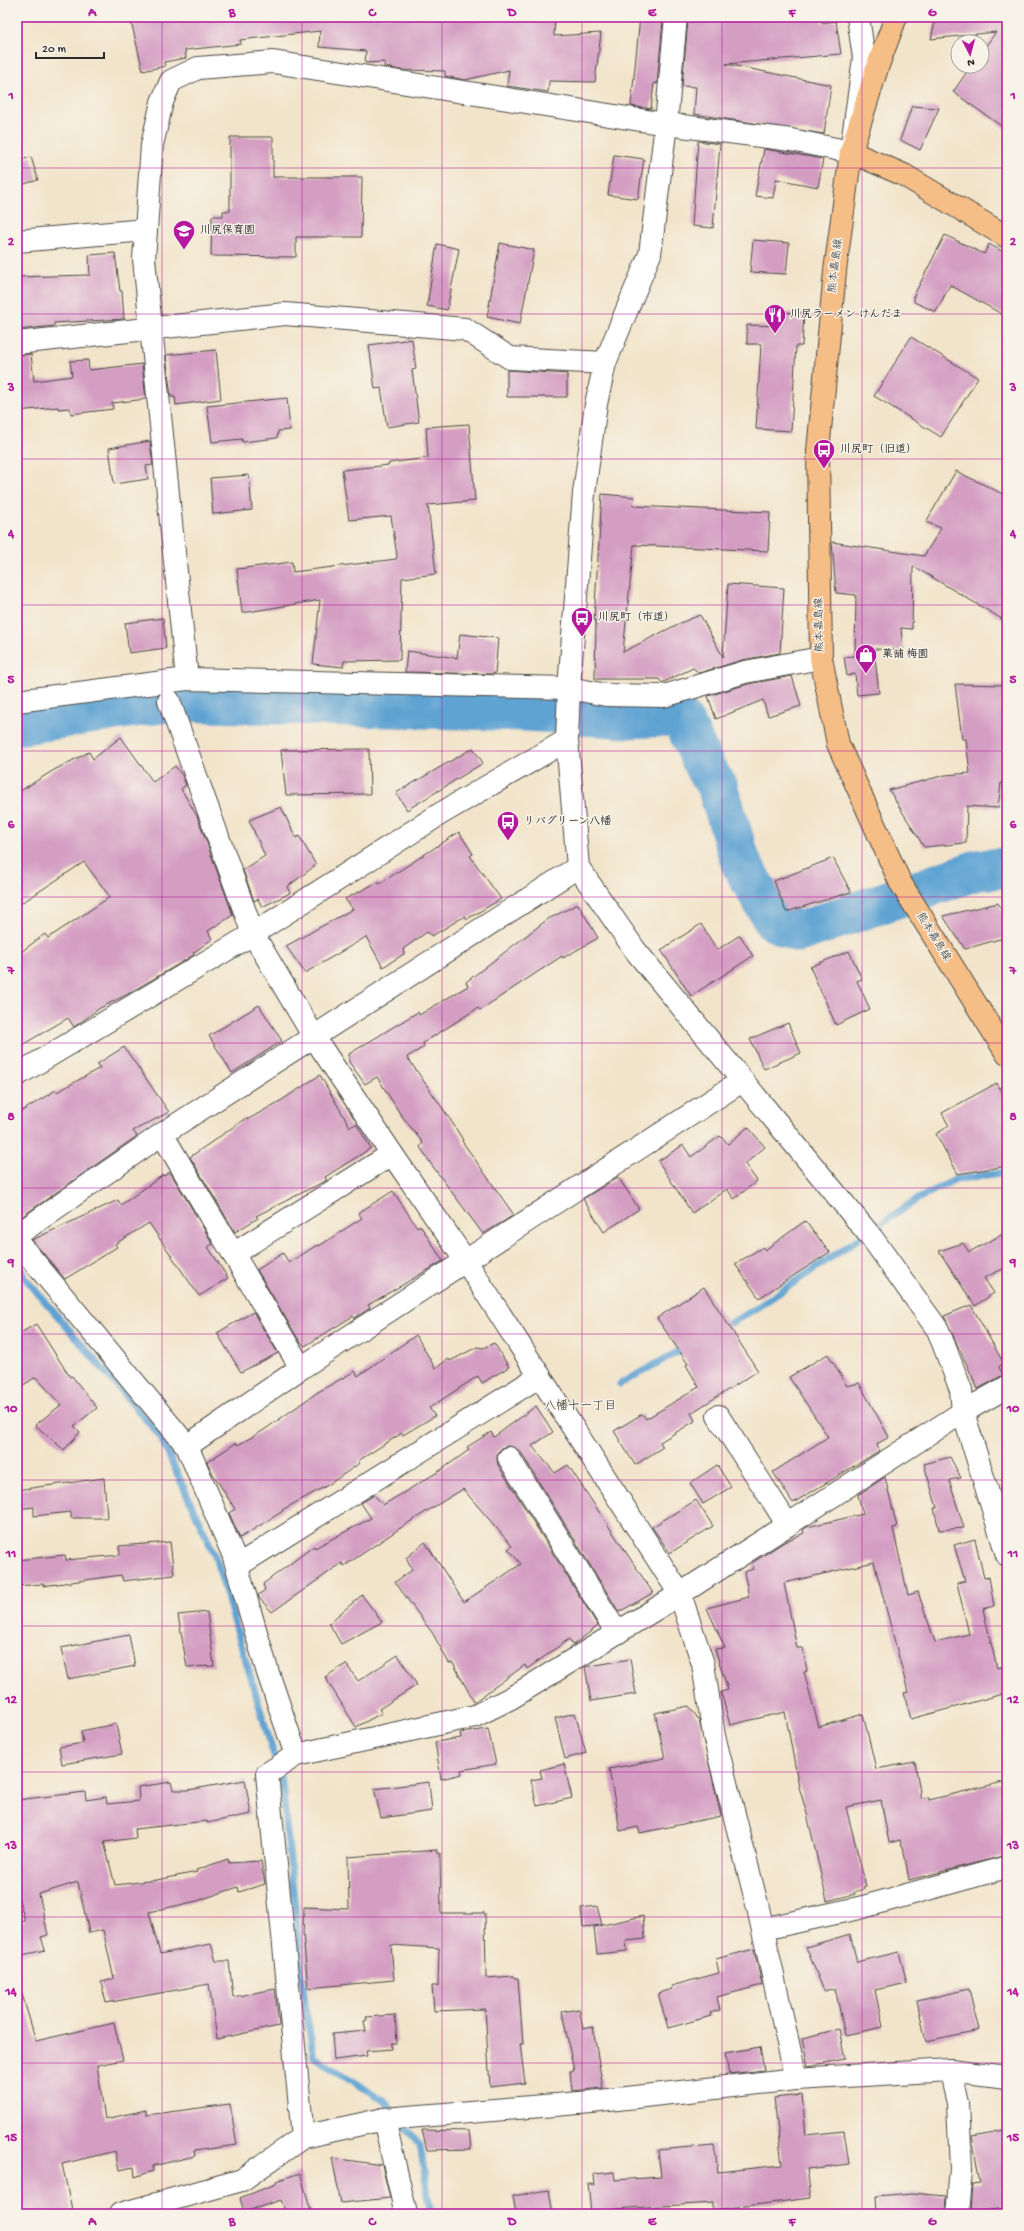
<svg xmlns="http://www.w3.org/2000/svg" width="1024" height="2231" font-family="'Gochi Hand','Klee One',sans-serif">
<rect width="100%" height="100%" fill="#f7f3e8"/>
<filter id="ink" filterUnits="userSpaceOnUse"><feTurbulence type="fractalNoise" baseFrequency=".025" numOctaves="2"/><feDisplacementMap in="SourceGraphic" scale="8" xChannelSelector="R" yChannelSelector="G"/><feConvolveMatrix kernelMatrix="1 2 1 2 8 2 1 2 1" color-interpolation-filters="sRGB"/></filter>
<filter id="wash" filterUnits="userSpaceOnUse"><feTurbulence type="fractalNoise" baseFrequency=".012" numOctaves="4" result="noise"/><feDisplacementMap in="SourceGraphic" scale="16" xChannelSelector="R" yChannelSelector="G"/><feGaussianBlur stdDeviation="0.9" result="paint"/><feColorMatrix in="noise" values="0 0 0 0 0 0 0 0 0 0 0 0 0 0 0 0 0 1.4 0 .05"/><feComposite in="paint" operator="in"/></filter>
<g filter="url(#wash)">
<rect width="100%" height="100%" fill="#f2e4ca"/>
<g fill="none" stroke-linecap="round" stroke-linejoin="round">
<g stroke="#5ea3d3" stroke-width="7">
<polyline points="17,1265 21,1269 24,1277 160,1436 215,1556 282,1783 305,2005 314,2057 384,2100 420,2145 431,2214"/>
<polyline points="720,1329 755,1309 916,1200 954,1180 1007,1172"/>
<polyline points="620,1384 688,1346"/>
</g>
<polyline stroke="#5ea3d3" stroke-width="41" points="17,725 174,701 526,711 627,718 679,716 686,726 706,770 717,786 741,863 774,921 799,932 977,870 1007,868"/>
</g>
<g id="blocks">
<g fill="#d49ec3">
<polygon points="130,17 555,17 554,36 601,33 595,82 549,81 548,92 507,86 509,70 465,80 445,76 445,71 401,70 384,67 385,62 365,63 366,51 319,47 320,31 240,40 241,44 185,50 186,58 164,62 165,66 143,71"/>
<polygon points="640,17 659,17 659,21 663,21 657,84 654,83 651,109 631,106"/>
<polygon points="723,17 821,17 822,23 836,21 841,54 726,64 831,85 824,134 694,114 696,87 682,86 688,20"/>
<polygon points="936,17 1007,17 1007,130 953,92 971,66 982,66 982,51 996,32 931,39"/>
<polygon points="912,106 939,108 920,150 900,140"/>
<polygon points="230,137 273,137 273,177 362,177 361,237 296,237 296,257 211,256 212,216 223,216 223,211 230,211"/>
<polygon points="698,141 720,144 713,228 692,226"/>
<polygon points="764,149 823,159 818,187 776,179 773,198 755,196"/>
<polygon points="614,155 644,159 638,199 608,195"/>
<polygon points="31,157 38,180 17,186 17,161"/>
<polygon points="945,235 984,254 989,244 1007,254 1007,317 950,285 936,312 914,302 914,295"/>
<polygon points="753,240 789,243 786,274 750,272"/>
<polygon points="500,243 534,250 520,324 487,317"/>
<polygon points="437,244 459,249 447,310 427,306"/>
<polygon points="115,253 120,291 122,291 124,319 54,323 54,326 17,330 17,277 90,275 89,255"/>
<polygon points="779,312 804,313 802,346 796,346 791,431 756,429 761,344 747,344 747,325 778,326"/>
<polygon points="911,337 978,378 941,437 874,396"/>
<polygon points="412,339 416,369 412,370 419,422 387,427 381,388 375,389 369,345"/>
<polygon points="216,350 221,399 176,405 175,397 171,397 166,355"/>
<polygon points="31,354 34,381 72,376 70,361 88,360 89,370 142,364 146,399 112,403 113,409 71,414 70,408 58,409 58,407 17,411 17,355"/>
<polygon points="507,370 567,374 567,397 507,397"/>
<polygon points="287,398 290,430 278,431 277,438 242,442 242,439 212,442 207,406"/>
<polygon points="469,424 475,501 428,505 436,574 402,578 400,660 344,661 343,667 313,664 320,600 242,613 237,569 292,562 293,572 396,559 397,556 391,516 349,520 342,470 389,465 389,463 428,458 426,427"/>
<polygon points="150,441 153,465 146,466 148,479 114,484 109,448"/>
<polygon points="956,471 1007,496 1007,622 913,566 912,629 901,628 903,650 874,649 879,693 857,695 855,674 847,676 844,657 855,656 856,595 836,593 832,542 924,556 941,528 926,522"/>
<polygon points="249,475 252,510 213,514 210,478"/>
<polygon points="602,494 634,497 633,506 770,512 768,551 634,545 623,652 678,624 700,615 723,657 728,584 784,588 780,653 742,660 699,673 693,668 662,683 659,679 595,679 596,620 594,620"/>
<polygon points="163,618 166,648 129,653 125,623"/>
<polygon points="460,634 498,638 495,674 405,672 407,651 457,658"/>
<polygon points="792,676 801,706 768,716 763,700 716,719 708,696 748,684"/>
<polygon points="955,684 1007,685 1007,783 1001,783 998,808 967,806 966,843 924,847 889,790 945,775 970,773 966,739 962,739"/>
<polygon points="121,737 153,782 175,766 182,775 186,785 181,789 197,816 233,915 208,931 212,939 193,953 194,955 126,995 100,1008 74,1027 68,1018 17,1048 17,955 45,934 48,938 110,897 84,862 17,906 17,793 54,770 89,752 93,759"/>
<polygon points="473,748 483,763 407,810 396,793"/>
<polygon points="369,749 370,794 286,795 281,750"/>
<polygon points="281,807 296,838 299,836 316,865 287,887 290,893 262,907 258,899 254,901 243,870 265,856 249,820"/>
<polygon points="459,832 473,854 470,856 501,899 467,919 465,916 432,936 427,932 403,949 404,954 383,967 366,937 305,973 286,946 353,909 345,899 378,882 379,884"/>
<polygon points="833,858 851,892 786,912 774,881"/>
<polygon points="998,903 1007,919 1007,937 965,949 943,916"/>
<polygon points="578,904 598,938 563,958 562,956 480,1010 478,1008 423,1043 424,1047 407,1057 450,1119 463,1140 462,1141 514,1215 483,1234 431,1164 420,1147 423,1143 399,1112 377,1077 365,1084 349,1062 349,1054 418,1012 419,1015 468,986 466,982 518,942 548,919"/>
<polygon points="701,924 717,950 740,935 753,956 691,996 661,950"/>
<polygon points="849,951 862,979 857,981 870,1009 836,1025 810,967"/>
<polygon points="259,1005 282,1041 232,1073 209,1036"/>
<polygon points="788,1023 801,1053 764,1069 750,1039"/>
<polygon points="124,1047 169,1112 133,1131 137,1136 17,1220 17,1114 56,1090 57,1092 100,1068 97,1064"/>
<polygon points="320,1075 350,1127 356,1124 371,1148 325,1177 327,1180 256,1216 258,1218 235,1232 190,1157 246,1118 247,1120 282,1100"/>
<polygon points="997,1083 1007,1101 1007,1166 958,1174 936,1134 949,1126 942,1113"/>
<polygon points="748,1127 765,1147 745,1164 757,1181 734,1199 727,1189 692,1213 658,1161 683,1145 691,1157 720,1136 728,1144"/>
<polygon points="170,1172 213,1244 208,1247 228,1278 199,1296 149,1223 115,1244 117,1247 65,1279 32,1240 118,1200 121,1205 163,1175 164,1176"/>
<polygon points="618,1177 639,1209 604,1232 583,1199"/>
<polygon points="393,1191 417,1227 420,1225 443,1261 368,1305 370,1308 355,1318 353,1316 305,1346 300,1342 257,1270 283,1253 289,1263 317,1245 319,1246 362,1218 358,1213"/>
<polygon points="805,1221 830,1252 759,1298 735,1264 763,1247 765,1250"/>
<polygon points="1007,1232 1007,1267 984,1278 994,1293 975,1306 939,1251 963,1243 969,1252"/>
<polygon points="704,1287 758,1371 691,1413 695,1421 660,1442 663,1447 635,1465 614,1431 642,1414 646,1419 699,1387 686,1365 688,1364 657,1318"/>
<polygon points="971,1305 1003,1362 999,1367 1003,1375 978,1389 944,1316"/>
<polygon points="253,1312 278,1353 241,1372 217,1333"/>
<polygon points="36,1324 70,1377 72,1376 97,1408 74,1426 80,1432 64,1450 35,1425 61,1405 36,1377 17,1389 17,1335"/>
<polygon points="416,1335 435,1368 449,1359 450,1361 477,1347 483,1348 494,1343 509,1367 482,1383 478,1376 429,1408 435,1416 403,1435 402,1433 358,1461 360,1463 328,1485 282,1510 283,1511 240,1538 229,1513 235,1509 213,1474 207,1462 236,1443 238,1445 264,1430 318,1392 355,1371 358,1376"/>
<polygon points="828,1354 847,1386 859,1383 889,1437 877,1444 879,1451 793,1503 773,1472 828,1437 789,1377"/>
<polygon points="536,1406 553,1432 532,1446 555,1473 568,1465 653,1593 619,1612 520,1451 509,1446 503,1447 498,1452 497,1458 498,1465 598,1626 573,1645 569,1639 527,1669 525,1665 474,1702 453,1663 449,1663 433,1634 395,1582 412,1570 406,1558 425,1542 464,1602 521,1564 508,1549 512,1546 463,1489 411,1521 344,1566 342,1563 272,1612 259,1598 258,1595 265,1590 263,1584 314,1546 315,1548 371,1518 361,1503 374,1495 383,1505 441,1470 469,1450 467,1447 491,1432 494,1437"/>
<polygon points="950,1457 961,1478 949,1480 964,1528 939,1530 934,1508 937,1508 924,1464"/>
<polygon points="717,1465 731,1487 703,1504 690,1483"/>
<polygon points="885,1477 897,1527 893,1528 908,1595 918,1592 935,1642 969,1634 957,1583 965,1581 954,1545 975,1539 984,1578 989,1577 994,1606 983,1609 997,1668 1007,1665 1007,1693 911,1719 904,1693 908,1692 874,1562 784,1583 797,1648 803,1648 807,1671 804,1672 819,1727 863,1714 876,1769 915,1762 921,1798 928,1797 929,1800 1007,1781 1007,1855 909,1880 903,1846 902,1846 900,1840 889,1843 881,1800 846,1807 866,1886 863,1887 864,1889 854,1892 855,1894 827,1901 807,1814 799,1787 785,1712 730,1725 721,1692 728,1690 715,1649 725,1648 707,1608 749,1597 744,1572 753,1569 752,1563 784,1542 804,1533 803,1530 807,1527 863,1514 858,1495"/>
<polygon points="104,1478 107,1518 71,1518 71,1512 34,1516 34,1507 17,1509 17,1490"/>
<polygon points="696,1500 713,1526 670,1553 652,1527"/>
<polygon points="170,1542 174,1575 123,1581 121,1575 43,1586 43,1584 17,1586 17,1560 65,1555 66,1560 120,1555 119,1546"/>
<polygon points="362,1595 382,1622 341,1644 329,1623"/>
<polygon points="207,1612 214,1666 187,1667 178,1615"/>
<polygon points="129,1635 135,1666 68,1679 61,1648"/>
<polygon points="398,1655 417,1685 379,1709 382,1713 356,1727 325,1677 346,1664 358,1681"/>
<polygon points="630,1659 636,1694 591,1701 585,1667"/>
<polygon points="689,1706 699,1720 721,1816 640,1833 638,1827 620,1831 609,1769 665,1758 655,1713"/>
<polygon points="575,1713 586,1753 565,1759 555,1718"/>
<polygon points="116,1724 122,1754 62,1764 59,1747 83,1743 81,1731"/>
<polygon points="488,1729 496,1764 461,1770 462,1774 441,1779 435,1742 461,1738 460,1733"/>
<polygon points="564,1764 572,1798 537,1806 531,1780 542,1778 540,1770"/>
<polygon points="245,1780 251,1814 207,1823 207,1821 135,1829 136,1838 104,1842 115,1885 157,1880 197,1872 196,1870 228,1859 229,1863 261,1861 265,1884 239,1892 238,1887 197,1901 149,1912 160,1954 211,1944 216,1961 229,1961 233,1997 275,1989 279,2026 217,2039 209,1984 106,2003 101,1982 114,1979 103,1930 89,1933 78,1882 39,1894 48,1935 41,1937 45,1950 22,1955 17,1934 17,1923 25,1921 17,1893 17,1800 85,1792 86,1800 106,1797 107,1804 139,1801 138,1787 171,1782 173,1790 188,1790"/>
<polygon points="429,1782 432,1811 381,1818 374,1789"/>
<polygon points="437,1850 437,1853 440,1853 441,1913 485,1913 486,1978 514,1976 514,1978 518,1978 523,2044 520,2044 525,2083 490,2087 485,2009 434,2011 432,1986 438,1986 439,1948 391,1945 394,1980 308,1988 303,1933 304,1907 349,1909 348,1857"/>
<polygon points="597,1906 602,1925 583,1927 581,1908"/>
<polygon points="643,1916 645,1939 626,1941 627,1951 597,1954 594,1927"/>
<polygon points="850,1934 857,1962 899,1952 907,1983 875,1990 883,2027 845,2035 835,1988 824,1991 806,1947"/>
<polygon points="754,1949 762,1985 717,1997 720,2010 710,2013 711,2016 668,2028 658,1993 672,1989 671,1986 719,1973 716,1959"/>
<polygon points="969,1989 979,2030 926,2041 917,2001"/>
<polygon points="17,1994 22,1994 36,2041 114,2023 123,2060 97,2065 105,2119 146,2110 146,2115 230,2104 237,2145 194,2151 195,2156 153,2166 153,2171 135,2177 134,2167 119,2170 115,2151 62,2164 73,2214 17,2214"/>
<polygon points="579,2009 583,2029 593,2027 603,2088 572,2091 570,2071 574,2071 562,2012"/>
<polygon points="395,2015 397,2043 392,2043 392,2049 366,2051 367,2056 334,2060 332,2034 366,2031 364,2021 367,2020 366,2017"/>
<polygon points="839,2029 845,2059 808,2066 802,2038"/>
<polygon points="760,2047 764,2070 729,2074 725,2053"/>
<polygon points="802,2095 806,2135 844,2131 849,2164 807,2169 811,2198 713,2210 713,2203 615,2209 616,2214 591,2214 588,2183 595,2185 594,2174 614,2172 615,2180 661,2177 658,2150 714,2145 718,2172 782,2165 774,2098"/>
<polygon points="1007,2129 1007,2156 1003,2157 1007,2186 1002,2187 1005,2207 970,2212 972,2184 980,2183 972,2136"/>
<polygon points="422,2130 469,2131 471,2149 427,2150"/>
<polygon points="332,2158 382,2165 390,2198 341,2203"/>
<polygon points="300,2173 312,2214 286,2214 281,2200 244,2212 240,2198 276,2184 276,2181"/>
<polygon points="549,2190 553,2214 516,2214 513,2196"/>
<polygon points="912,2193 946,2196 945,2214 877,2214 876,2196"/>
</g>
</g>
</g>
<g filter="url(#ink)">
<use href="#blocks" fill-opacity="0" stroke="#494743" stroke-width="1"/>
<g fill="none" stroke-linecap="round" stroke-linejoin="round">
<g stroke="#494743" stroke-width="24">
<g id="minor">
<polyline points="676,17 666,124 650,254 605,363 596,404 584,493 569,688 567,740 578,867 635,950 872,1238 938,1330 961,1390 963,1412 1007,1555"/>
<polyline points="17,241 146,230"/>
<polyline points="17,343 285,314 465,329 510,358 605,363"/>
<polyline points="187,679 144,259 152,145 162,102 171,81 198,68 273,62 666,124 791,140 851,152 864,58 858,17"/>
<polyline points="17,701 187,679 569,688 606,695 664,696 745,672 821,658"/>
<polyline points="169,701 253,934 314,1037 392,1154 465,1260 680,1594 703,1664 714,1736 758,1908 796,2079"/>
<polyline points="17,1075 253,934 440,814 567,740"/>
<polyline points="162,1134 301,1368"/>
<polyline points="17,1235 162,1134 578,867"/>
<polyline points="17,1241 187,1446 233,1554 268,1673 296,1755"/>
<polyline points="233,1254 392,1154"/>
<polyline points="718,1416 788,1525"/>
<polyline points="187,1446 301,1368 742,1081"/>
<polyline points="509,1458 617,1633"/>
<polyline points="237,1566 540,1376"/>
<polyline points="763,1929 863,1907 1007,1867"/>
<polyline points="950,2070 958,2103 961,2170 957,2214"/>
<polyline points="384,2119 406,2214"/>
<polyline points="303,2137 267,1774 296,1755 475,1716 511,1698 680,1594 963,1412 1007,1387"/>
<polyline points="120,2214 242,2180 303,2137 384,2119 591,2102 796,2079 950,2070 1007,2077"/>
</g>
</g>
<g stroke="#494743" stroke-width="24">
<g id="major">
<polyline points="896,17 878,65 851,152 835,271 818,451 821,658 838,744 900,882 1007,1054"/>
<polyline points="851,152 904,175 1007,237"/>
</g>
</g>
<use href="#minor" stroke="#fff" stroke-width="22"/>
<use href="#major" stroke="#f6be87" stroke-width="22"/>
</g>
</g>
<path fill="none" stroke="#b5179e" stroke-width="1" stroke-opacity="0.55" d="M162,17v2197M302,17v2197M442,17v2197M582,17v2197M722,17v2197M862,17v2197M17,168h990M17,314h990M17,459h990M17,605h990M17,751h990M17,897h990M17,1043h990M17,1188h990M17,1334h990M17,1480h990M17,1626h990M17,1772h990M17,1917h990M17,2063h990"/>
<defs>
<g id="school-pin" transform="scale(1.15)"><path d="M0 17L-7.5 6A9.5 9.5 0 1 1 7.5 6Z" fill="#b5179e" stroke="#f7f3e8"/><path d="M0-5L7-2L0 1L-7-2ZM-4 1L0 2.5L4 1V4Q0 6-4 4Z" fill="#fff"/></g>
<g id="restaurant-pin" transform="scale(1.15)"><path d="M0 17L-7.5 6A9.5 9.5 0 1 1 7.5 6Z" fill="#b5179e" stroke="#f7f3e8"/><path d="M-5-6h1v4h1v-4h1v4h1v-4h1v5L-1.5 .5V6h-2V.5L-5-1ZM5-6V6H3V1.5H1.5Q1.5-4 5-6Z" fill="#fff"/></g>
<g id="bus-pin" transform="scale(1.15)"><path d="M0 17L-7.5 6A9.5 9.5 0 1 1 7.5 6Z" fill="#b5179e" stroke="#f7f3e8"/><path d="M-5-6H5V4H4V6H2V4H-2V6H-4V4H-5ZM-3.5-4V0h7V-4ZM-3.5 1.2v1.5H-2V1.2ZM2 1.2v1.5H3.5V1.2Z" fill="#fff"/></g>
<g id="shop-pin" transform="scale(1.15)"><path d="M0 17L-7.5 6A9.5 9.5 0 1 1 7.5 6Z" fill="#b5179e" stroke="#f7f3e8"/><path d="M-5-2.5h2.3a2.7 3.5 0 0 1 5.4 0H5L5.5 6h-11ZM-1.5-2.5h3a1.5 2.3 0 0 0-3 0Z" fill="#fff"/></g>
</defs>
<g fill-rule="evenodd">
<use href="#school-pin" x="184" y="231"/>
<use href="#restaurant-pin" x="775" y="315"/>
<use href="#bus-pin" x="824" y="450"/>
<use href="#bus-pin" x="582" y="618"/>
<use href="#shop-pin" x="866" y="655"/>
<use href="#bus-pin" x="508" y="822"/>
</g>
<g text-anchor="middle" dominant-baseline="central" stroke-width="3" stroke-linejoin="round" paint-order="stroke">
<g font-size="11" font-weight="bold" fill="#2b2b2b" stroke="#f7f3e8" text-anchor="start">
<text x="200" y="231">川尻保育園</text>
<text x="790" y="315">川尻ラーメン けんだま</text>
<text x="840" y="450">川尻町（旧道）</text>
<text x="598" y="618">川尻町（市道）</text>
<text x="882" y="655">菓舗 梅園</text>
<text x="524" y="822">リバグリーン八幡</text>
</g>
<g font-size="11" fill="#2b2b2b" stroke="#f7f3e8">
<text transform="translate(836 266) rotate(-83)">熊本嘉島線</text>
<text transform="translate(820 625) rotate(-91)">熊本嘉島線</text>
<text transform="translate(933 937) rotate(58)">熊本嘉島線</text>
</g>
<g font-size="12" fill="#2b2b2b" stroke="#f7f3e8">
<text x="580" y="1407">八幡十一丁目</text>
</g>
</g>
<rect width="1024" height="2231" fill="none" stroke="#f7f3e8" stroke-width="44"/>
<g transform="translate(970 54) rotate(174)"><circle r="19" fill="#f7f3e8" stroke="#a5a39c"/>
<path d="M0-3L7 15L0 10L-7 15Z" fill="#b5179e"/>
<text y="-6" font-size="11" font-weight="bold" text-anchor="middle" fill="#2b2b2b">N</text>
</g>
<path d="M36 52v6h68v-6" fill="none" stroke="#2b2b2b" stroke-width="2"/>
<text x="42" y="52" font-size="12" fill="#2b2b2b" stroke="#f7f3e8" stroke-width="3" paint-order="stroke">20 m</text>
<rect x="22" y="22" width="980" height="2187" fill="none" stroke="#b5179e" stroke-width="1.5"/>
<g font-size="13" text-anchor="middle" font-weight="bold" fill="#b5179e">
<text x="92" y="16">A</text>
<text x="232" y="16">B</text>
<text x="372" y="16">C</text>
<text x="512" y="16">D</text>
<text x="652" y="16">E</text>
<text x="792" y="16">F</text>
<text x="932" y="16">G</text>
<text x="11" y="99">1</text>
<text x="1013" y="99">1</text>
<text x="11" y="245">2</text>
<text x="1013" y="245">2</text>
<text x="11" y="391">3</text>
<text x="1013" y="391">3</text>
<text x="11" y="537">4</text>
<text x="1013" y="537">4</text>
<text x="11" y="683">5</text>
<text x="1013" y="683">5</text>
<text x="11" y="828">6</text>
<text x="1013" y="828">6</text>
<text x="11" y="974">7</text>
<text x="1013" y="974">7</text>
<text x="11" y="1120">8</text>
<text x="1013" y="1120">8</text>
<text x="11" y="1266">9</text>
<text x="1013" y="1266">9</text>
<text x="11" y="1412">10</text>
<text x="1013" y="1412">10</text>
<text x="11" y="1557">11</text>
<text x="1013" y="1557">11</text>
<text x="11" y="1703">12</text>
<text x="1013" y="1703">12</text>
<text x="11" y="1849">13</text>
<text x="1013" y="1849">13</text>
<text x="11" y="1995">14</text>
<text x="1013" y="1995">14</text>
<text x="11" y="2141">15</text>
<text x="1013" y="2141">15</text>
<text x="92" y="2225">A</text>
<text x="232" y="2225">B</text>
<text x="372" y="2225">C</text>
<text x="512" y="2225">D</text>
<text x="652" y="2225">E</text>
<text x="792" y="2225">F</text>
<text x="932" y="2225">G</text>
</g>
</svg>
